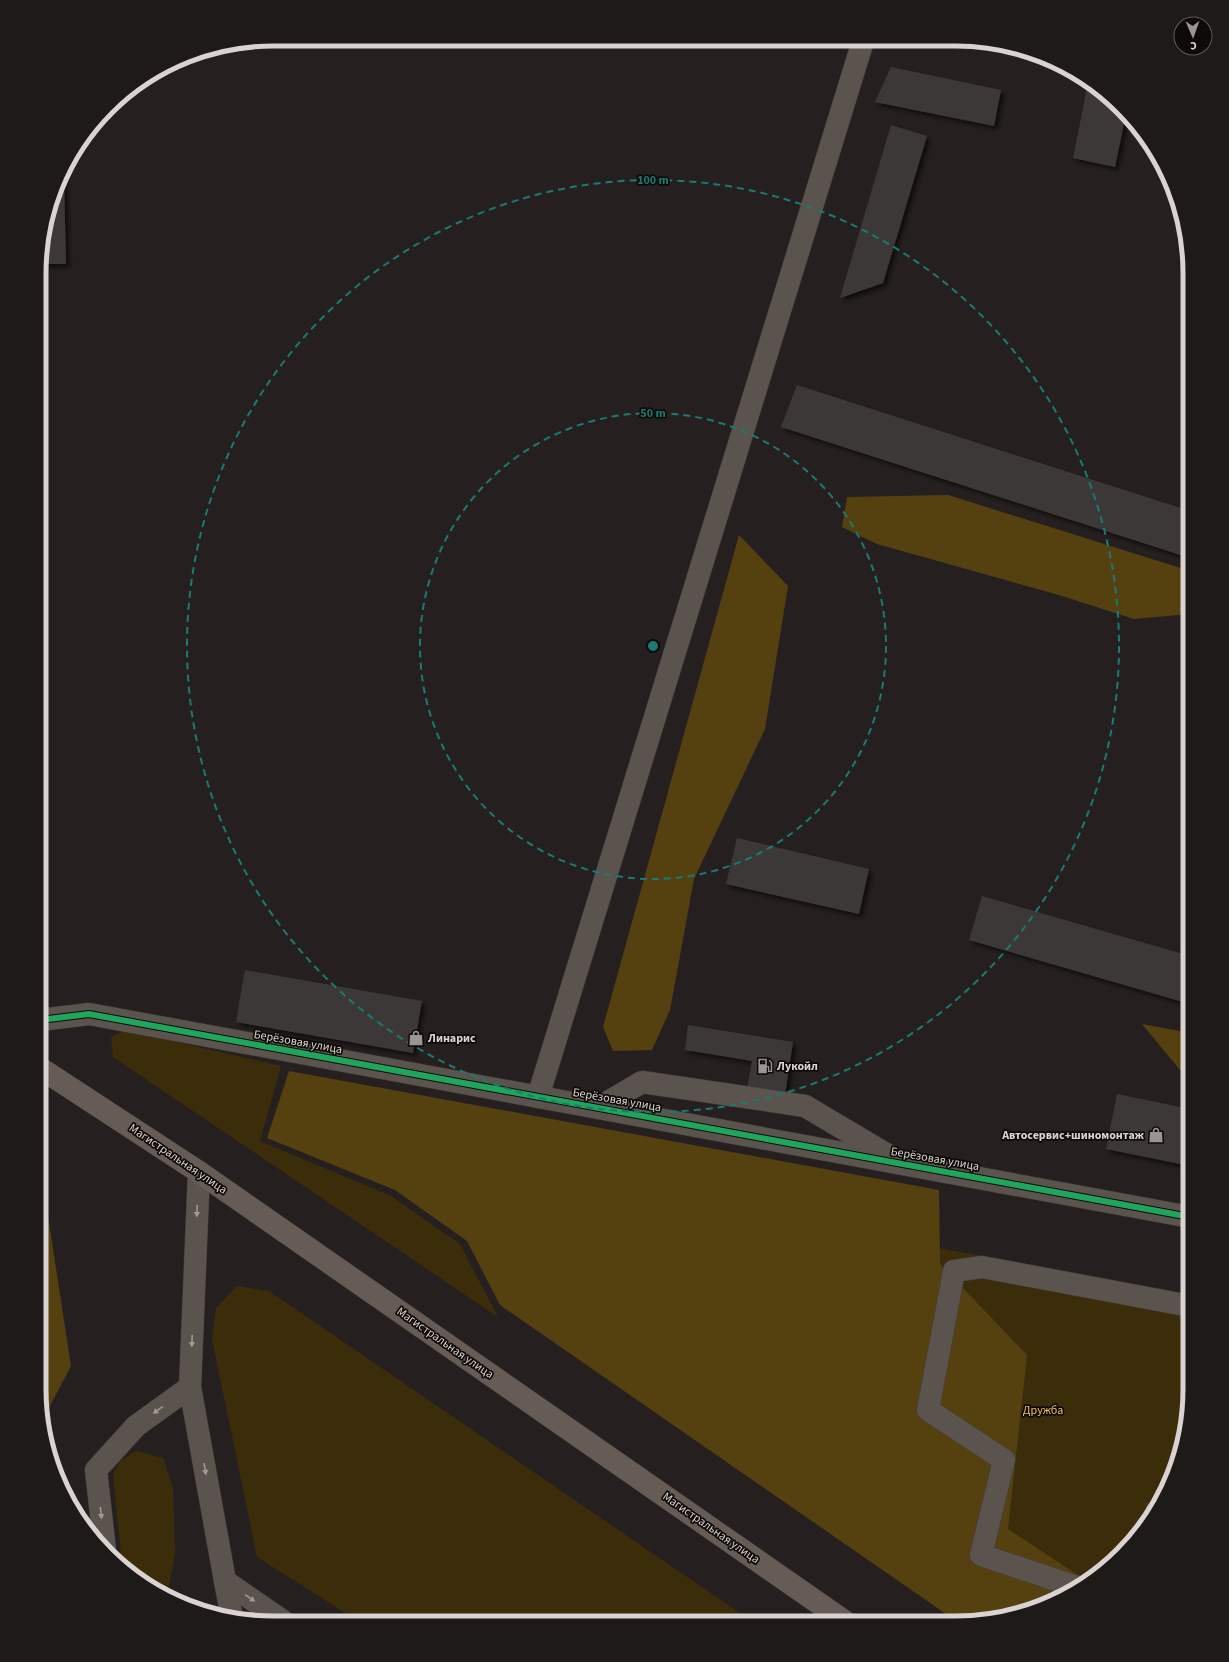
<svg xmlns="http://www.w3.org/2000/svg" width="1229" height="1662" font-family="'Source Sans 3',sans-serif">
<defs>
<filter id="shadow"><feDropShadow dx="3.5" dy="3.5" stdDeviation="2" flood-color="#0009"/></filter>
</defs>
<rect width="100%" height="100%" fill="#25201f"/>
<g fill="#3b2d0a">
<polygon points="124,1030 281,1066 260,1141 391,1196 460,1244 498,1317 113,1057 111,1038"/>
<polygon points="562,1179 1190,1294 1189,1404 1178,1464 1151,1519 1110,1565 1065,1595"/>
<polygon points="237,1286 269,1291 753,1622 358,1621 257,1557 212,1339 216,1308"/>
<polygon points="136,1451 163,1458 173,1488 175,1553 167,1596 143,1583 122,1565 113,1475 120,1461"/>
</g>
<g fill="#554110">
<polygon points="948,495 1190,571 1190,614 1134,619 1059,595 877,544 842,527 847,497"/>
<polygon points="739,535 788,586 765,729 694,879 670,1010 652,1050 613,1051 603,1027"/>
<polygon points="1142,1024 1190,1033 1190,1082"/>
<polygon points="289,1071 939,1190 940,1264 1027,1355 1008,1529 1087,1581 1059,1599 1016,1615 959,1623 500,1305 467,1241 395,1190 267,1138"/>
<polygon points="39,1207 47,1210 71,1366 43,1419 39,1389"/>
</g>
<g fill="#3e3939" filter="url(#shadow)">
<polygon points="891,67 1001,90 994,126 875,102"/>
<polygon points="1088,83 1093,84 1126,114 1115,167 1073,158"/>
<polygon points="891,125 927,136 883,283 840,298"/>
<polygon points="64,176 66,264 41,264 41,243"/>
<polygon points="797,385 1190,511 1190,558 781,427"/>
<polygon points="737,838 869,869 859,914 726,884"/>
<polygon points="982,896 1190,956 1190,1004 969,940"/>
<polygon points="245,970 422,1001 413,1053 236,1022"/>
<polygon points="688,1025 793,1042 784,1101 746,1095 752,1061 685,1050"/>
<polygon points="1117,1094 1190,1109 1190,1166 1106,1149"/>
<polygon points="1146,1503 1157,1505 1151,1519 1141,1530"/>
</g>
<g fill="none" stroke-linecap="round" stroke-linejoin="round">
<g stroke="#413d3c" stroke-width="23">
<g id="minor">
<polyline points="40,1020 89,1014 1190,1217"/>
<polyline points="538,1097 863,41"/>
<polyline points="598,1108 642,1082 805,1106 891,1157"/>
<polyline points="199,1172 190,1387 225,1581 283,1621"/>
<polyline points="105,1550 96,1470 136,1426 190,1387"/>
<polyline points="225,1581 232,1618"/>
<polyline points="1077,1587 981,1555 1004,1460 928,1410 954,1271 982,1267 1190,1306"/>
</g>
</g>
<g stroke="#413d3c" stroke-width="23">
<polyline id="major" points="40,1068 199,1172 847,1623"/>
</g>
<use href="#minor" stroke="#5b534d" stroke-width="22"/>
<use href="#major" stroke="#675c55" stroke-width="22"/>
<g stroke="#0e0a08" stroke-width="8">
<polyline id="cycleway" points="40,1020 89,1014 1190,1217"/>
</g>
<use href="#cycleway" stroke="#20a55d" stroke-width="6"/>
</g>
<defs><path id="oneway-solid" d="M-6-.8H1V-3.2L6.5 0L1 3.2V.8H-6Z"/></defs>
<g fill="#a19996">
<use href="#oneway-solid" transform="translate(197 1211) rotate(92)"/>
<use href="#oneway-solid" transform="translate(192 1341) rotate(92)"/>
<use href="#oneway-solid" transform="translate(158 1410) rotate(144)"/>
<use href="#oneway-solid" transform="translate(205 1469) rotate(80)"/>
<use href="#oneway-solid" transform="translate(101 1513) rotate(84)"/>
<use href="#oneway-solid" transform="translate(250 1598) rotate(34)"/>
</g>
<g fill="none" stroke="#197b73" stroke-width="2" stroke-dasharray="7 5">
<circle cx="653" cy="646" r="233"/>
<circle cx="653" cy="646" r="466"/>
</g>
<defs>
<g id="shop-bare" transform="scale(1.2)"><path d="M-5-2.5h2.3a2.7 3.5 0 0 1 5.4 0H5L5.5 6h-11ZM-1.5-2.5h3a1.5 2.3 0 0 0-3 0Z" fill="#9b9493" stroke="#0e0a08" stroke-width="2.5" paint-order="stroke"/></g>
<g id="fuel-bare" transform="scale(1.2)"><path d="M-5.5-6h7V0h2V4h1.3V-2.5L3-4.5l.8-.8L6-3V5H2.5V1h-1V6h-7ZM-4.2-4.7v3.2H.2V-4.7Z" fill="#9b9493" stroke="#0e0a08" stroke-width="2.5" paint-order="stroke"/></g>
</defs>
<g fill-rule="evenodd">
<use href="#shop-bare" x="416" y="1038"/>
<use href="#fuel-bare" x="765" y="1066"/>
<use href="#shop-bare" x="1156" y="1135"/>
</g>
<g text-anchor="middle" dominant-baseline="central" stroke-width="3.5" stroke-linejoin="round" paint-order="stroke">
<g font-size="12" font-weight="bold" fill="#dad3d1" stroke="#0e0a08" text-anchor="start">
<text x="428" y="1038">Линарис</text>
<text x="777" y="1066">Лукойл</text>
<text x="1144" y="1135" text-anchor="end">Автосервис+шиномонтаж</text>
</g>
<g font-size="12" fill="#dad3d1" stroke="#0e0a08">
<text transform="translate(298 1042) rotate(10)">Берёзовая улица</text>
<text transform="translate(617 1100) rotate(10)">Берёзовая улица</text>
<text transform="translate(178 1159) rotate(34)">Магистральная улица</text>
<text transform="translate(935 1159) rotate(10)">Берёзовая улица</text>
<text transform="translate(445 1343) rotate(35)">Магистральная улица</text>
<text transform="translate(711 1528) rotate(35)">Магистральная улица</text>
</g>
<g font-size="12" fill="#edc160" stroke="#0e0a08">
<text x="1043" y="1410">Дружба</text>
</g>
</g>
<path d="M0 0H1229V1662H0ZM273 46H956A227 227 0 0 1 1183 273V1389A227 227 0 0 1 956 1616H273A227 227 0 0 1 46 1389V273A227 227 0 0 1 273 46Z" fill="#1e1a18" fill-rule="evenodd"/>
<path fill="none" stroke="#dad3d1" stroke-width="5" d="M273 46H956A227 227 0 0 1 1183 273V1389A227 227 0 0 1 956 1616H273A227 227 0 0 1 46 1389V273A227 227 0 0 1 273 46Z"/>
<circle cx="653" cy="646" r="6" fill="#197b73" stroke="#0e0a08" stroke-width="2"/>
<g font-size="12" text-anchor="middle" font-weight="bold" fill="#197b73" stroke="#0e0a08" stroke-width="3.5" stroke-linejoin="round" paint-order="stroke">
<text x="653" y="184">100 m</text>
<text x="653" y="417">50 m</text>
</g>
<g transform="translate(1193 36) rotate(178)"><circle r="19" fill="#0e0a08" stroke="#605a58"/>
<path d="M0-3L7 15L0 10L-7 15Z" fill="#9b9493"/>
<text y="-6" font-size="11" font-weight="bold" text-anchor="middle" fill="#dad3d1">С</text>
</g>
</svg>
